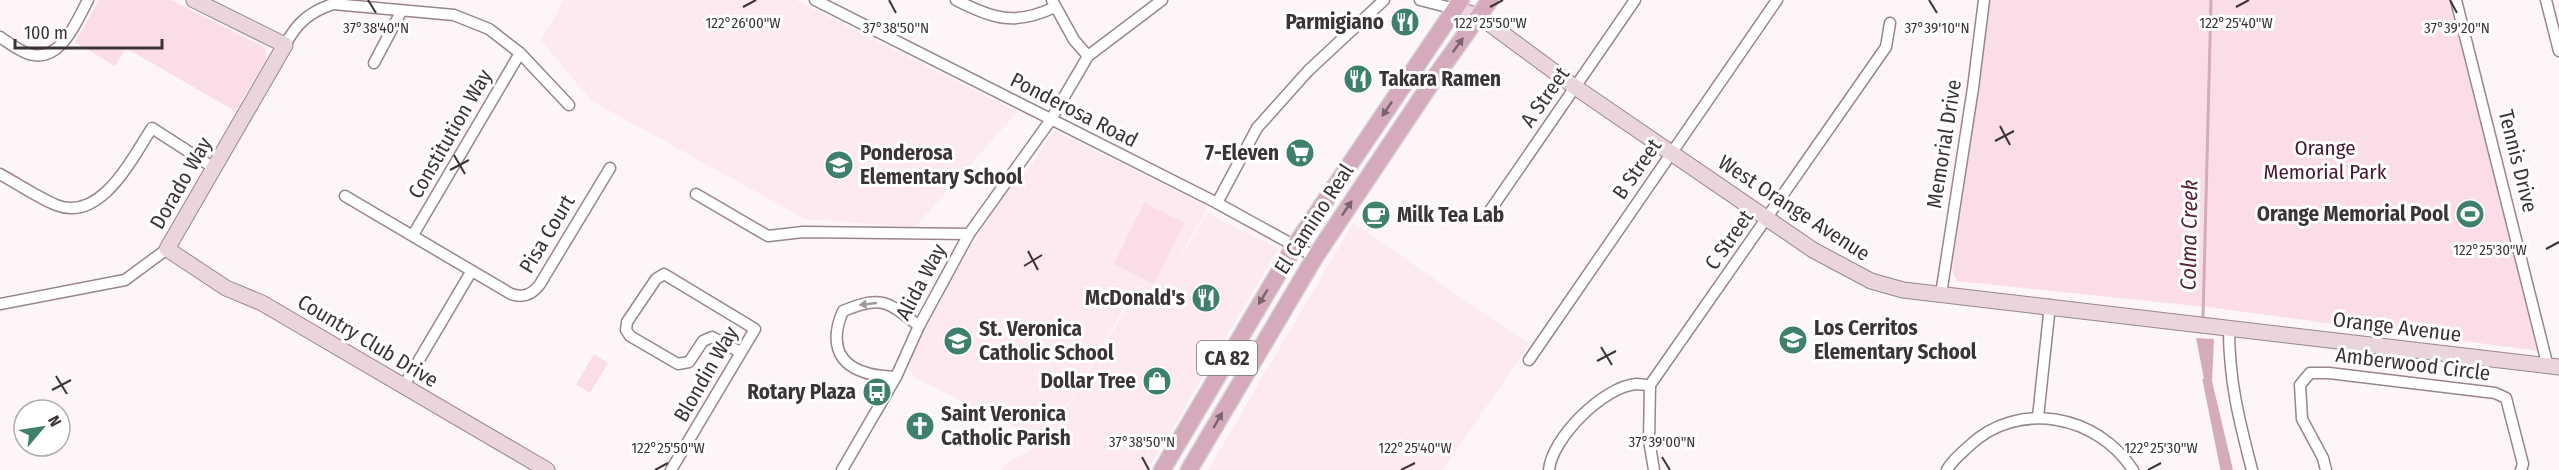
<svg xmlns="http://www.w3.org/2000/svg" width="2559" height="470" font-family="'Fira Sans Condensed',sans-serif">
<rect width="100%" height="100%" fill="#fef5f8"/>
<g fill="#fdeaf1">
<polygon points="564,0 796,0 1017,112 915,227 805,219 592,101 541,40"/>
<polygon points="1056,132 1205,205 1206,210 1172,271 1208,213 1278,249 1148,470 1002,470 1005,464 1046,442 1139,287 1156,298 1158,295 1138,285 1045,442 915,378 910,370 909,359 918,337 968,252 1000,200 1032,164 1050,136"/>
<polygon points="1353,223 1529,344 1443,470 1208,470"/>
</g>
<g fill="#fadde8">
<polygon points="99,0 171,0 260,45 265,48 266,60 235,111 126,48 115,66 75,42"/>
<polygon points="1989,0 2450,0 2539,351 2215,308 1957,281 1952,271"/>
<polygon points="1144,203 1184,223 1154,284 1114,264"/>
<polygon points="594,354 608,363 590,393 576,385"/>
</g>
<polygon fill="#d4abba" points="2196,338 2214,339 2212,381 2233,470 2222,470"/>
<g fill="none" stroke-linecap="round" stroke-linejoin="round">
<g stroke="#d4abba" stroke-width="3">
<polyline points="2203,319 2211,0"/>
<polyline points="2204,380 2222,470"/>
</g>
<g stroke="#99858c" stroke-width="13">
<g id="street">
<polyline points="815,0 1217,203 1315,257"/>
<path d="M956,0c37,19 59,26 99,7"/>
<polyline points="1052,0 1074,40 1088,56"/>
<polyline points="1420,0 1455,9"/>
<polyline points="2456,0 2548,367"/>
<polyline points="2546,0 2559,51"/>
<path d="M0,37c9,6 19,14 29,17 32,10 48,-34 59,-54"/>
<path d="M285,45c12,-22 24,-33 48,-41l121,11 35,14 31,24 49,52"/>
<polyline points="374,63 401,12"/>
<path d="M0,174c18,10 37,23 56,31 45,18 76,-47 96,-77l62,40"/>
<polyline points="696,194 768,236 803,232 969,234"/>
<path d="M345,196l166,98c12,4 21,1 29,-10l70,-116"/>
<polyline points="1217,203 1257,128 1308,71 1384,0"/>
<polyline points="1487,215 1635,0"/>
<polyline points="413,235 520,53"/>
<polyline points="1941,294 1973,88 1984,0"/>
<polyline points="0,304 125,280 167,249"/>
<path d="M2229,329c0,52 10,91 23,141"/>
<polyline points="1529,360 1777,0"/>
<path d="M896,377c-10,-1 -23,-1 -32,-5 -31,-10 -32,-36 -21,-61 39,-16 44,-10 76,15"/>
<polyline points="1650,385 1886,47 1890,23"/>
<polyline points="403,387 471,272"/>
<polyline points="2038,417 2050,305"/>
<polyline points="671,470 755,329 664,274 656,279 627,322 626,330 630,336 678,364 689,362 703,341 712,337 740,352"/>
<polyline points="842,470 896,377 919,326 969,234 1050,121 1088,56 1162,0"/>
<path d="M1549,470c3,-32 54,-83 87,-86 4,0 9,1 14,1l-1,55 5,30"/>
<path d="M1947,470c5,-10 14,-16 22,-24 49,-47 129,-31 164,24"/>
<polyline points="2326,470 2323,458 2302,419 2300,385 2310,373 2329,373 2495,393 2506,398 2523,464 2521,470"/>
</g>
</g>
<g stroke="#99858c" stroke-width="17">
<g id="secondary">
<polyline points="194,0 285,45 167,249 226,288 262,303 547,470"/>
<polyline points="1455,9 1479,16 1575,87 1813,250 1871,281 1903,290 2559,367"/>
</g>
</g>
<g stroke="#d4d2d3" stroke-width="19">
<g id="primary">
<polyline points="1162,470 1294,247 1461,0"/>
<polyline points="1189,470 1315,257 1438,73 1490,0"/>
</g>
</g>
<use href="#street" stroke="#fff" stroke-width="10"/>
<use href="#secondary" stroke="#ead4dd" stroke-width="15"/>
<use href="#primary" stroke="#d4aabc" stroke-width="16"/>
</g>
<defs><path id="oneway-solid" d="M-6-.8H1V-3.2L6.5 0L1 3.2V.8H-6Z" transform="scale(1.5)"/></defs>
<g fill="#79636c">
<use href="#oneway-solid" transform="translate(1458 45) rotate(-54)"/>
<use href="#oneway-solid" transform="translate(1387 109) rotate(124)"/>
<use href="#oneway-solid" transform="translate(1347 208) rotate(-56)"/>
<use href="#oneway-solid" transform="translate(1263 297) rotate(121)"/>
<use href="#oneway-solid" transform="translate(1218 420) rotate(-60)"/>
</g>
<use fill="#9e999a" href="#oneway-solid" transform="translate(868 304) rotate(174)"/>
<path fill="none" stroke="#3c3336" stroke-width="2" d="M368,0l8,13M889,0l7,13M1929,0l8,13M2450,0l7,13M743,7l13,-7M1490,7l13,-7M2236,7l13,-7M2000,126l10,19M1995,141l19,-10M454,155l11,19M450,170l19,-10M2546,249l13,-7M1028,251l10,19M1024,266l18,-11M1601,347l11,18M1597,361l19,-10M56,376l11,18M52,390l19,-10M1142,457l7,13M1662,457l8,13M655,470l13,-7M1401,470l14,-7M2148,470l13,-7"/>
<defs>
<g id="restaurant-disc" transform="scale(1.5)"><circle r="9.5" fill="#3f7f6d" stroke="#fff"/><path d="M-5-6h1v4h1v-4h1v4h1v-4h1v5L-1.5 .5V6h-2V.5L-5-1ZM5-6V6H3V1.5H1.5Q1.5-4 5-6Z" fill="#fff"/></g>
<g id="supermarket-disc" transform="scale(1.5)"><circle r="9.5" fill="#3f7f6d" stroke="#fff"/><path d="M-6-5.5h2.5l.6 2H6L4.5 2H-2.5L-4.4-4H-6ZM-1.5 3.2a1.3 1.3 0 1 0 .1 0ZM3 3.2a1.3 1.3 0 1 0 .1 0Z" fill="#fff"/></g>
<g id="school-disc" transform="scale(1.5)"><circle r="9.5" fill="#3f7f6d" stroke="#fff"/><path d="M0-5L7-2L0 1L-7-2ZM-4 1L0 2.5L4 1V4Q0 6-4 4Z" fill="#fff"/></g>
<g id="stadium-disc" transform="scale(1.5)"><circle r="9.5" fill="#3f7f6d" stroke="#fff"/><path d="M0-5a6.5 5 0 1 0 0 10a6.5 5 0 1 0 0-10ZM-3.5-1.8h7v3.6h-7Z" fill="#fff"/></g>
<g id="cafe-disc" transform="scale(1.5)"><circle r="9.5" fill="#3f7f6d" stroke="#fff"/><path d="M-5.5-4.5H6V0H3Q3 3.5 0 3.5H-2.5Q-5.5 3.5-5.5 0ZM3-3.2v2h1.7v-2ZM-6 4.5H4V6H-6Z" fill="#fff"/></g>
<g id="shop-disc" transform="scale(1.5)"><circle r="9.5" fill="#3f7f6d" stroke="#fff"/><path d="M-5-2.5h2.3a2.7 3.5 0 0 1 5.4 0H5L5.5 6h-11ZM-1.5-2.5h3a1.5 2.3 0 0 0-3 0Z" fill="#fff"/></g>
<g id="bus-disc" transform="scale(1.5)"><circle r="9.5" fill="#3f7f6d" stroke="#fff"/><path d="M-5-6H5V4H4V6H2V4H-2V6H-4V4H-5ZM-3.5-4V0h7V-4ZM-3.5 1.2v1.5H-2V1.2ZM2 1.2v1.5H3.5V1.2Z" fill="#fff"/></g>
<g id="church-disc" transform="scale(1.5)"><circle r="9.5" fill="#3f7f6d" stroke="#fff"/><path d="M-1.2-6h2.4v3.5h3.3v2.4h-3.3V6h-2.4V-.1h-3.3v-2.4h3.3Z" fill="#fff"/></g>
</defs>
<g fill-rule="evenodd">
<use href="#restaurant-disc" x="1405" y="22"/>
<use href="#restaurant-disc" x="1358" y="79"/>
<use href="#supermarket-disc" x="1300" y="153"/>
<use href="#school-disc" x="839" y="165"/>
<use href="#stadium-disc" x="2470" y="214"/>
<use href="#cafe-disc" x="1376" y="215"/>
<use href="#restaurant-disc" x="1206" y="298"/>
<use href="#school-disc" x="1793" y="340"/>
<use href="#school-disc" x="958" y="341"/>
<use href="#shop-disc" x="1157" y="381"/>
<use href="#bus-disc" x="877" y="392"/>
<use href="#church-disc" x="920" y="426"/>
</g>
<g text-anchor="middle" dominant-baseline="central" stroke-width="6" stroke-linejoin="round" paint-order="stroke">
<rect fill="#fff" stroke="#767072" stroke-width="1.5" x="1197" y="341" width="60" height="34" rx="4.5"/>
<g font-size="20" font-weight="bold" fill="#3c3336">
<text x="1227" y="358">CA 82</text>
</g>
<g font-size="21" font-weight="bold" fill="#3c3336" stroke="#fff" text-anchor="end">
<text x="1384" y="22">Parmigiano</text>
<text x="1379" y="79" text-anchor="start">Takara Ramen</text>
<text x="860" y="153" text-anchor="start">Ponderosa<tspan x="860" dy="24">Elementary School</tspan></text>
<text x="1279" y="153">7-Eleven</text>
<text x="2449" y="214">Orange Memorial Pool</text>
<text x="1397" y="215" text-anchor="start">Milk Tea Lab</text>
<text x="1185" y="298">McDonald's</text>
<text x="1814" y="328" text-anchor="start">Los Cerritos<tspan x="1814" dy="24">Elementary School</tspan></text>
<text x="979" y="329" text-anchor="start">St. Veronica<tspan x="979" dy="24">Catholic School</tspan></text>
<text x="1136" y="381">Dollar Tree</text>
<text x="856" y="392">Rotary Plaza</text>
<text x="941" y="414" text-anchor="start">Saint Veronica<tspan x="941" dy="24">Catholic Parish</tspan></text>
</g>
<g font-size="21" fill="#3c3336" stroke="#fff">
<text transform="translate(1545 97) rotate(-55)">A Street</text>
<text transform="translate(1074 110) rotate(27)">Ponderosa Road</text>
<text transform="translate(450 134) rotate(-60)">Constitution Way</text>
<text transform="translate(1944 144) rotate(-81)">Memorial Drive</text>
<text transform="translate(2518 161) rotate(76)">Tennis Drive</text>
<text transform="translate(1637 169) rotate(-55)">B Street</text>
<text transform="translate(181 183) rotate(-60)">Dorado Way</text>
<text transform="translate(1794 208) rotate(33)">West Orange Avenue</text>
<text transform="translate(1314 219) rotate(-57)">El Camino Real</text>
<text transform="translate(547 234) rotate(-59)">Pisa Court</text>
<text transform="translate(1729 240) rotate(-55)">C Street</text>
<text transform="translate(921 282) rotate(-62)">Alida Way</text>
<text transform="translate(2397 327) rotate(7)">Orange Avenue</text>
<text transform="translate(368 341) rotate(31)">Country Club Drive</text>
<text transform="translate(2413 364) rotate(7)">Amberwood Circle</text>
<text transform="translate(706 374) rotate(-60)">Blondin Way</text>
</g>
<g font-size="21" fill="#48162e" stroke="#fff">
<text x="2325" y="148">Orange<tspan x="2325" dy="24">Memorial Park</tspan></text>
</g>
<g font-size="22" font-style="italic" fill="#56233a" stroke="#fff">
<text transform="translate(2189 235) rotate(-89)">Colma Creek</text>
</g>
</g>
<g font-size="15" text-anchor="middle" fill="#3c3336" stroke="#fff" stroke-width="6" stroke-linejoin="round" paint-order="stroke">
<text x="743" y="28">122°26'00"W</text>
<text x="1490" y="28">122°25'50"W</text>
<text x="2236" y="28">122°25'40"W</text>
<text x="376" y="33">37°38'40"N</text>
<text x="896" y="33">37°38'50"N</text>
<text x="1937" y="33">37°39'10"N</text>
<text x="2457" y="33">37°39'20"N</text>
<text x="2490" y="255">122°25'30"W</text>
<text x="1142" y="447">37°38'50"N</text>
<text x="1662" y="447">37°39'00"N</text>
<text x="668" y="453">122°25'50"W</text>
<text x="1415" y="453">122°25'40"W</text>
<text x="2161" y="453">122°25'30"W</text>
</g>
<g transform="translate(42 428) rotate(61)"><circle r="28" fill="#ffffff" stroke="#b1adaf" stroke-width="1.5"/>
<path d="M0-4.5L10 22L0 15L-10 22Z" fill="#3f7f6d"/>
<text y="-9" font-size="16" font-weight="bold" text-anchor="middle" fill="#3c3336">N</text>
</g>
<path d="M15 39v9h147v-9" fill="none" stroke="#3c3336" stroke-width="3"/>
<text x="24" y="39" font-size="18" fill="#3c3336" stroke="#ffffff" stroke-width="4.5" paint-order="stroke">100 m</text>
</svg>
